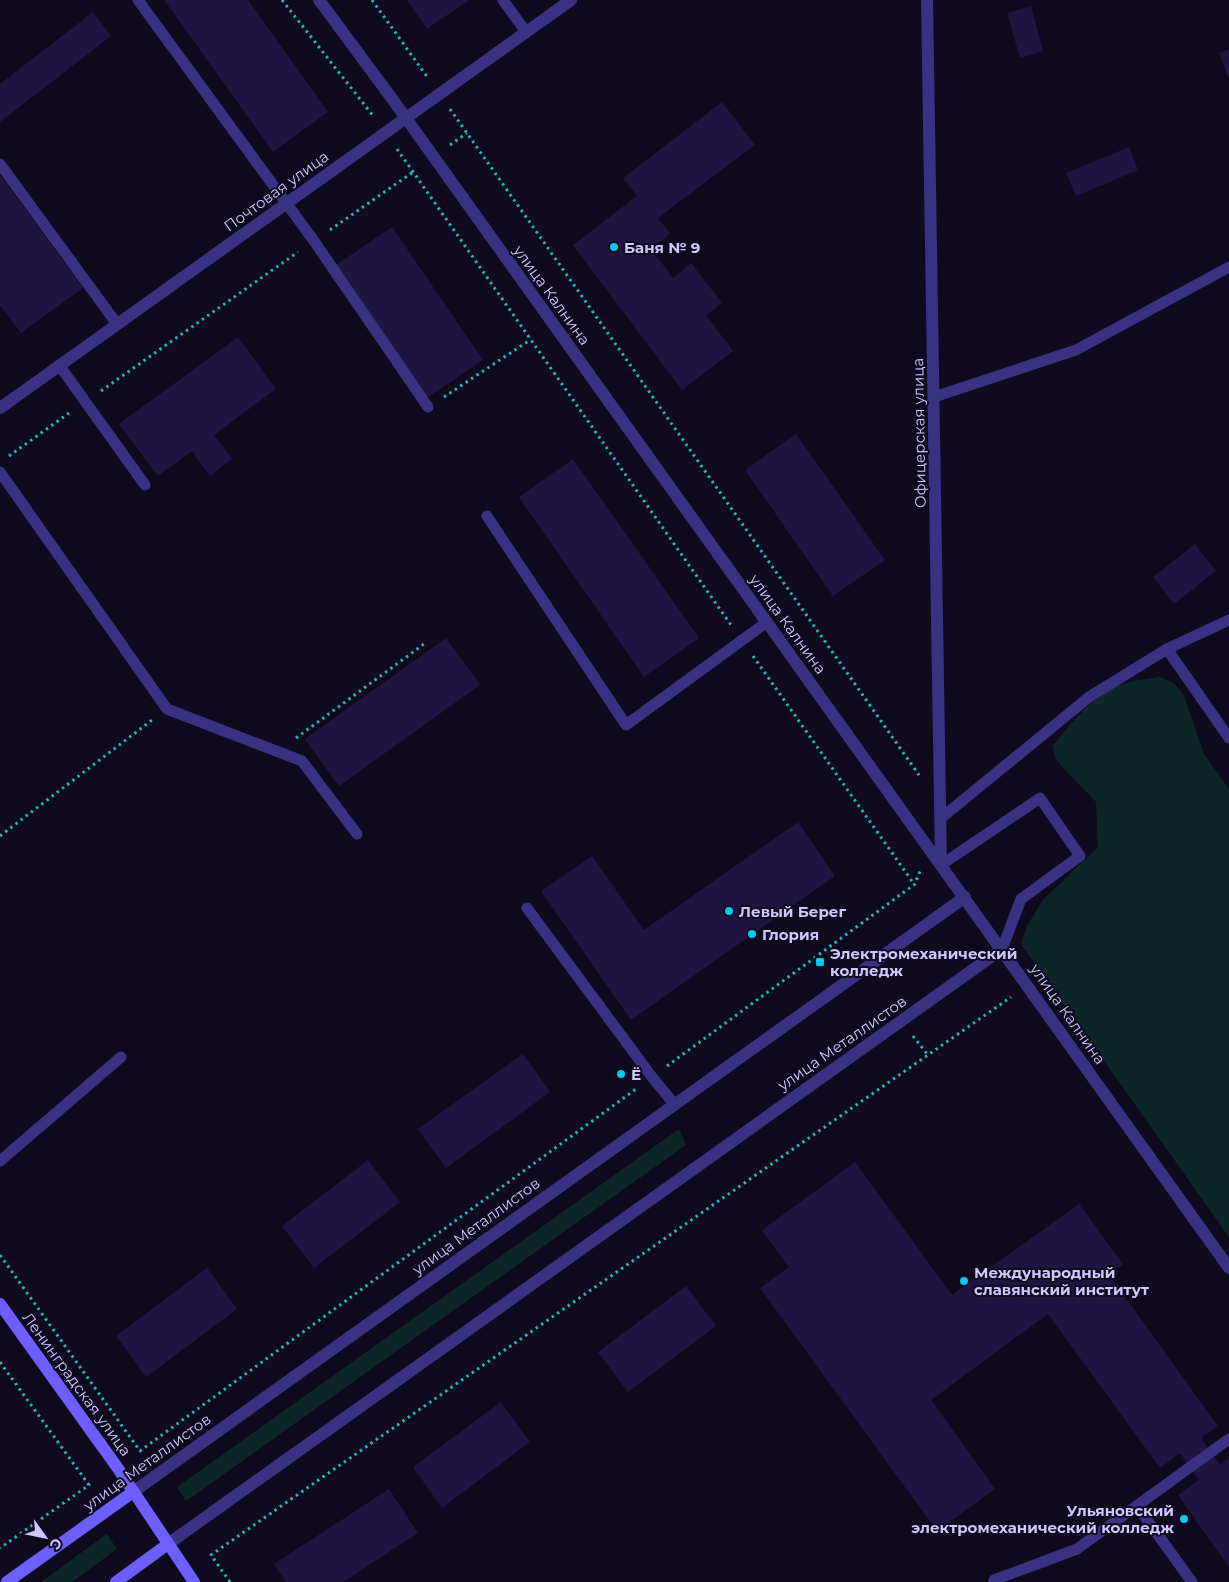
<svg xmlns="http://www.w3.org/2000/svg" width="1229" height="1582" font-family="Montserrat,sans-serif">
<rect width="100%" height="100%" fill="#0f0a1e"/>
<g fill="#0d2728">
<path d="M1160,677l15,7 9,12 20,58 25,35v448l-208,-293 7,-20 15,-24 55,-53 -2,-45 -40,-42 -3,-15c16,-19 39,-48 62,-58 14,-6 30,-8 45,-10z"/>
<polygon points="679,1129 686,1145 186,1501 177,1487"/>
<polygon points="107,1534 117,1549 72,1582 41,1582"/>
</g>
<g fill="#201540">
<polygon points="164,0 248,0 328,112 273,152"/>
<polygon points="407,0 469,0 427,29"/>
<polygon points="1031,6 1043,51 1020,58 1007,13"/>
<polygon points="93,12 111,36 0,122 0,84"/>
<polygon points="1229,49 1229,79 1219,53"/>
<polygon points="722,102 755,145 658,218 670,234 651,249 673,278 691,263 722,303 706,315 733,351 682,390 573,245 637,196 623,178"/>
<polygon points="1129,147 1138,170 1076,196 1066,173"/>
<polygon points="0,175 83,288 21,333 0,305"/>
<polygon points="392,227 483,360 427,398 336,265"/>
<polygon points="238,337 276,389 214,435 232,459 210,476 192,451 158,476 119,424"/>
<polygon points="796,434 885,560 833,596 745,470"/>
<polygon points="573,459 699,638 644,677 519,497"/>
<polygon points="1195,544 1216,571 1174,604 1153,577"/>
<polygon points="446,638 480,685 339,786 305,739"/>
<polygon points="798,822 835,876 631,1020 541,891 592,856 644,930"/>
<polygon points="523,1054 550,1092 446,1168 418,1129"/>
<polygon points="368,1160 400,1202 314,1268 282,1226"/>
<polygon points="855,1162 952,1295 1079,1204 1123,1264 1109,1275 1218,1426 1201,1438 1220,1465 1229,1459 1229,1567 1178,1495 1199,1480 1180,1453 1160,1468 1048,1314 931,1400 995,1489 937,1531 760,1288 789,1267 762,1230"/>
<polygon points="207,1268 237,1309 146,1377 116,1336"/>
<polygon points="686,1286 716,1326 628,1392 598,1352"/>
<polygon points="501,1402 530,1442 442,1508 413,1467"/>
<polygon points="389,1489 418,1533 343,1582 286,1582 274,1564"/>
</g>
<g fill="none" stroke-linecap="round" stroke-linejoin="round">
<g stroke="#24b6b6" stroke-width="3" stroke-dasharray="2.5 4" stroke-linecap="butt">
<polyline points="282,0 374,117"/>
<polyline points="372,0 428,78"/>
<polyline points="450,109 919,775"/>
<polyline points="450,145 467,133"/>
<polyline points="397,149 731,625"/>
<polyline points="330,230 413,172"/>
<polyline points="101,391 298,252"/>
<polyline points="444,397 530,340"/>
<polyline points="9,456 69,413"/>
<polyline points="753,656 914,884"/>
<polyline points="296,738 424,644"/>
<polyline points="0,836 152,720"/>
<polyline points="913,1036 928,1055"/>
<polyline points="667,1066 915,884 920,871"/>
<polyline points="0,1255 140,1451 636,1089"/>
<polyline points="0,1362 89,1485 0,1548"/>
<polyline points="230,1582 211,1555 1011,997"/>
</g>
<g stroke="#393181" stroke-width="11">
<polyline points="138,0 314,241 428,407"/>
<polyline points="503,0 526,32"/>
<polyline points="0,164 117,324"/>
<polyline points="59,365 145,485"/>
<polyline points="934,397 1076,350 1229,267"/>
<polyline points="0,472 167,709 302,761 357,834"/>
<polyline points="487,516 626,725 767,622"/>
<polyline points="1167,649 1229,738"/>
<polyline points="940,819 1089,697 1167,649 1229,620"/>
<polyline points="941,865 1040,798 1080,856 1021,899 1002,949"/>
<polyline points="527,908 652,1077 675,1105"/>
<polyline points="0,1161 121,1057"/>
<polyline points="1137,1506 1192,1582"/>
<polyline points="994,1580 1077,1549 1229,1439"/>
</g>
<g stroke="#393181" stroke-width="12">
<polyline points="319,0 393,100 1229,1268"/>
<polyline points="927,0 941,865"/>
<polyline points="0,408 571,0"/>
<polyline points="133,1492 965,897"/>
<polyline points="168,1544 1002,949"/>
</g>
<g stroke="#6c5eff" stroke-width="12">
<polyline points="0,1304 117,1467 194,1582"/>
<polyline points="7,1582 133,1492"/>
<polyline points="116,1582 168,1544"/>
</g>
</g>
<g fill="#00caf2" stroke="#0f0a1e" stroke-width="2">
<circle cx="614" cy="247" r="5"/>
<circle cx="729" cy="911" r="5"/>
<circle cx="752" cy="934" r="5"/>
<rect x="815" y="957" width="10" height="10" rx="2.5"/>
<circle cx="621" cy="1074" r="5"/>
<circle cx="964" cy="1281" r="5"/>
<circle cx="1184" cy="1519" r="5"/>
</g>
<g text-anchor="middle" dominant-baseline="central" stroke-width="4" stroke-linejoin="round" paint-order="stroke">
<g font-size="15" fill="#d1c7ff" stroke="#0f0a1e">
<text transform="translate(276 191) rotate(-36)">Почтовая улица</text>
<text transform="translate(552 295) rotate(54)">улица Калнина</text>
<text transform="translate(919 433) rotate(-91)">Офицерская улица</text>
<text transform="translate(788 624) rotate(54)">улица Калнина</text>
<text transform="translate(1068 1014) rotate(55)">улица Калнина</text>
<text transform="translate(842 1043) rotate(-35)">улица Металлистов</text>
<text transform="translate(476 1226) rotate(-36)">улица Металлистов</text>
<text transform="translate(77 1384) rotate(54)">Ленинградская улица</text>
<text transform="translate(147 1462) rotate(-36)">улица Металлистов</text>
</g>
<g font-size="15" font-weight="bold" fill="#d1c7ff" stroke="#0f0a1e" text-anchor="start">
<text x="624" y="247">Баня № 9</text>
<text x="739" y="911">Левый Берег</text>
<text x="762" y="934">Глория</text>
<text x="830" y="953">Электромеханический<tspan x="830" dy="17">колледж</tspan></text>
<text x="631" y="1074">Ё</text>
<text x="974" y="1272">Международный<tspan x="974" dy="17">славянский институт</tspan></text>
<text x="1174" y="1510" text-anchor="end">Ульяновский<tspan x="1174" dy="17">электромеханический колледж</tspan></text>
</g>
</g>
<g transform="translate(45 1537) rotate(123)" stroke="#0f0a1e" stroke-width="4" paint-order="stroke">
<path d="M0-4L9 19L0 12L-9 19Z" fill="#d1c7ff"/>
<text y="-8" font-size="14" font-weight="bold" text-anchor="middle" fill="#d1c7ff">С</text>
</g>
</svg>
